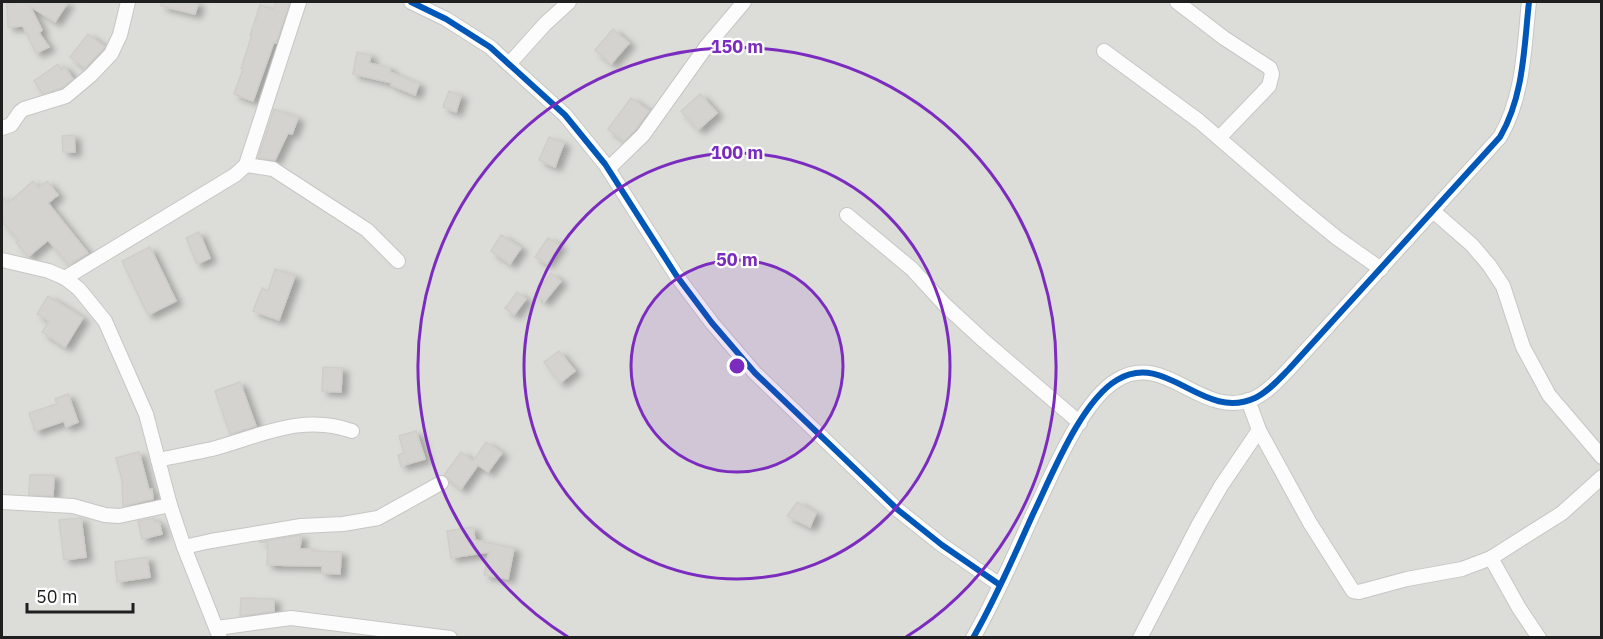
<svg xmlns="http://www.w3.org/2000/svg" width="1603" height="639" font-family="'IBM Plex Sans',sans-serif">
<defs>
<filter id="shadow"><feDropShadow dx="6" dy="4" stdDeviation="3" flood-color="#0004"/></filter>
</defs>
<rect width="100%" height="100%" fill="#edede8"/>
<rect fill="#dcdcd9" x="2" y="2" width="1599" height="635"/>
<g fill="#d4d3cf" stroke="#d0cec9" stroke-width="1.5" filter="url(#shadow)">
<polygon points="22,2 68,2 55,22 30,6 42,30 39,33 49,47 36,53 23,26 8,27 7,3"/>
<polygon points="162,2 197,2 198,4 195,14 161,6"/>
<polygon points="276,2 290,2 276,43 274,42 253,101 234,94 243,69 241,68 252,35 250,35 260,5 273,9"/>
<polygon points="613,29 629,43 611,64 595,50"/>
<polygon points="88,34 105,47 85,68 70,57"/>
<polygon points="357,52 371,55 369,63 390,68 390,72 419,84 415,95 391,85 392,83 353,74"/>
<polygon points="58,64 61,70 64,66 73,79 62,88 43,94 34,81"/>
<polygon points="449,91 461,96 456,112 443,107"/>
<polygon points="700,94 717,113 698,130 681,111"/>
<polygon points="631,98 649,111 636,129 624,141 608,129"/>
<polygon points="274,109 298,118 292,134 288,133 275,160 258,158"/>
<polygon points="74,135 75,152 63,152 62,136"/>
<polygon points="549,137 564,143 555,167 539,160"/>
<polygon points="33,181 39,188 47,181 58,195 48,203 88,253 69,265 48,240 28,257 16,242 19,240 2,222 2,196 8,203"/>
<polygon points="199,232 210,258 197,264 186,238"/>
<polygon points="501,235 521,248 510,264 491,251"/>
<polygon points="548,238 560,245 547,264 535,257"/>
<polygon points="150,247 176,301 148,315 122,261"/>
<polygon points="275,269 295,276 279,320 253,311 262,288 268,291"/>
<polygon points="551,273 561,281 544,302 535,294"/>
<polygon points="517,292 526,299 514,315 505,308"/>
<polygon points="48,296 83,318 65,347 42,332 49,321 37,314"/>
<polygon points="559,351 575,371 560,383 544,362"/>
<polygon points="323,367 342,368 341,392 322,391"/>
<polygon points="240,382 256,426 230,434 215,391"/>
<polygon points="68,394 78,422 66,427 64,421 35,431 29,413 57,404 55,399"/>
<polygon points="416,431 425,459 401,466 398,455 404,453 399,436"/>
<polygon points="486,442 502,453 488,472 478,465 461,489 444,475 461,452 473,461"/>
<polygon points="139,452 149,490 152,489 153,499 123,506 122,480 116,458"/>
<polygon points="30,475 54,475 53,496 29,495"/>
<polygon points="797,502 816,513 810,527 787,516"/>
<polygon points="81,518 86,557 64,560 59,520"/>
<polygon points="154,518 154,523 159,522 162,534 142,539 138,521"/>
<polygon points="473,527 475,540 514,548 508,579 484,575 489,552 451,558 447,531"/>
<polygon points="301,535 300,549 312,549 312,551 341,552 340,574 322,573 322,566 267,565 268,543 259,542"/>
<polygon points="147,557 150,577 117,582 115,562"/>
<polygon points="241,598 274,599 274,611 240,616"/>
</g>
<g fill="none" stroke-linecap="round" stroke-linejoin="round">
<g stroke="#c6c6c4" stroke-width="16">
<g id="street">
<polyline points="411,2 446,19 490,47 565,115 605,164 676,275 712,323 755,373 898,510 942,545 1000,585"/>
<polyline points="1177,2 1224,38 1270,68 1272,74 1269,86 1220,137"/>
<polyline points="1104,51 1199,121 1299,207 1337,238 1381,269"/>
<polyline points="509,64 545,24 569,2"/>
<polyline points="2,128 11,125 20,112 24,109 66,96 91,75 111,54 120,35 128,2"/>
<polyline points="246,165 273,169 367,230 398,261"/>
<polyline points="608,169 643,135 706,47 744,2"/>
<polyline points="1433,211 1472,245 1489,265 1503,286 1523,347 1549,395 1602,457"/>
<polyline points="847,215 912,269 945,305 983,340 1080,423"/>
<polyline points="2,260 49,271 65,278 79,289 105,321 146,414 170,505 184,547 220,638"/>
<polyline points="65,278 235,175 246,165 299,2"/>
<polyline points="1248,400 1259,430 1310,523 1353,591 1359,592 1407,579 1462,569 1491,558 1562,513 1602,477"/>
<path d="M158,460c18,-4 36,-7 54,-11 48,-13 91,-36 140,-18"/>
<polyline points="2,502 73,506 105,515 119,516 170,505"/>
<polyline points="184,547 211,541 301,526 343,524 378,518 441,483"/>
<polyline points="1491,558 1519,608 1539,638"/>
<polyline points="217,628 291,618 450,638"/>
<path d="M973,638c23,-40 41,-82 60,-124 18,-37 48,-113 84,-134 50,-30 85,42 138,18 13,-6 24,-19 34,-29l211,-232c24,-41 24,-90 29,-135"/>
<polyline points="1140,638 1199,524 1221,486 1259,430"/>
</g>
</g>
<use href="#street" stroke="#fcfcfc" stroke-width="14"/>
<g stroke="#fff" stroke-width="10">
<g id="cycleway">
<polyline points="411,2 446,19 490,47 565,115 605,164 676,275 712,323 755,373 898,510 942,545 1000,585"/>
<path d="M973,638c23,-40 41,-82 60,-124 18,-37 48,-113 84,-134 50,-30 85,42 138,18 13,-6 24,-19 34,-29l211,-232c24,-41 24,-90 29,-135"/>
</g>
</g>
<use href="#cycleway" stroke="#0057b8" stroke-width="6"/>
</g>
<circle cx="737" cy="366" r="106" fill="#7b2cbf" fill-opacity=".12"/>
<g fill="none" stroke="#7b2cbf" stroke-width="3">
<circle cx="737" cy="366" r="106"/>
<circle cx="737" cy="366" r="213"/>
<path d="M568 637A319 319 0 1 1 906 637"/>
</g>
<circle cx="737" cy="366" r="9" fill="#7b2cbf" stroke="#fff" stroke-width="3"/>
<g font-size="18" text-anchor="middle" font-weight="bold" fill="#7b2cbf" stroke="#fff" stroke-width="4.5" stroke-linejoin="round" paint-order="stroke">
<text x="737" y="53">150 m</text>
<text x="737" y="159">100 m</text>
<text x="737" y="266">50 m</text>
</g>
<rect width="1603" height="639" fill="none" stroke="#1f1f1f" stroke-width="6"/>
<path d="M27 603v9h106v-9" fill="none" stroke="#1f1f1f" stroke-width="3"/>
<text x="36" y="603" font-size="18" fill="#1f1f1f" stroke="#ffffff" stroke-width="4.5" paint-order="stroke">50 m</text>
</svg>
